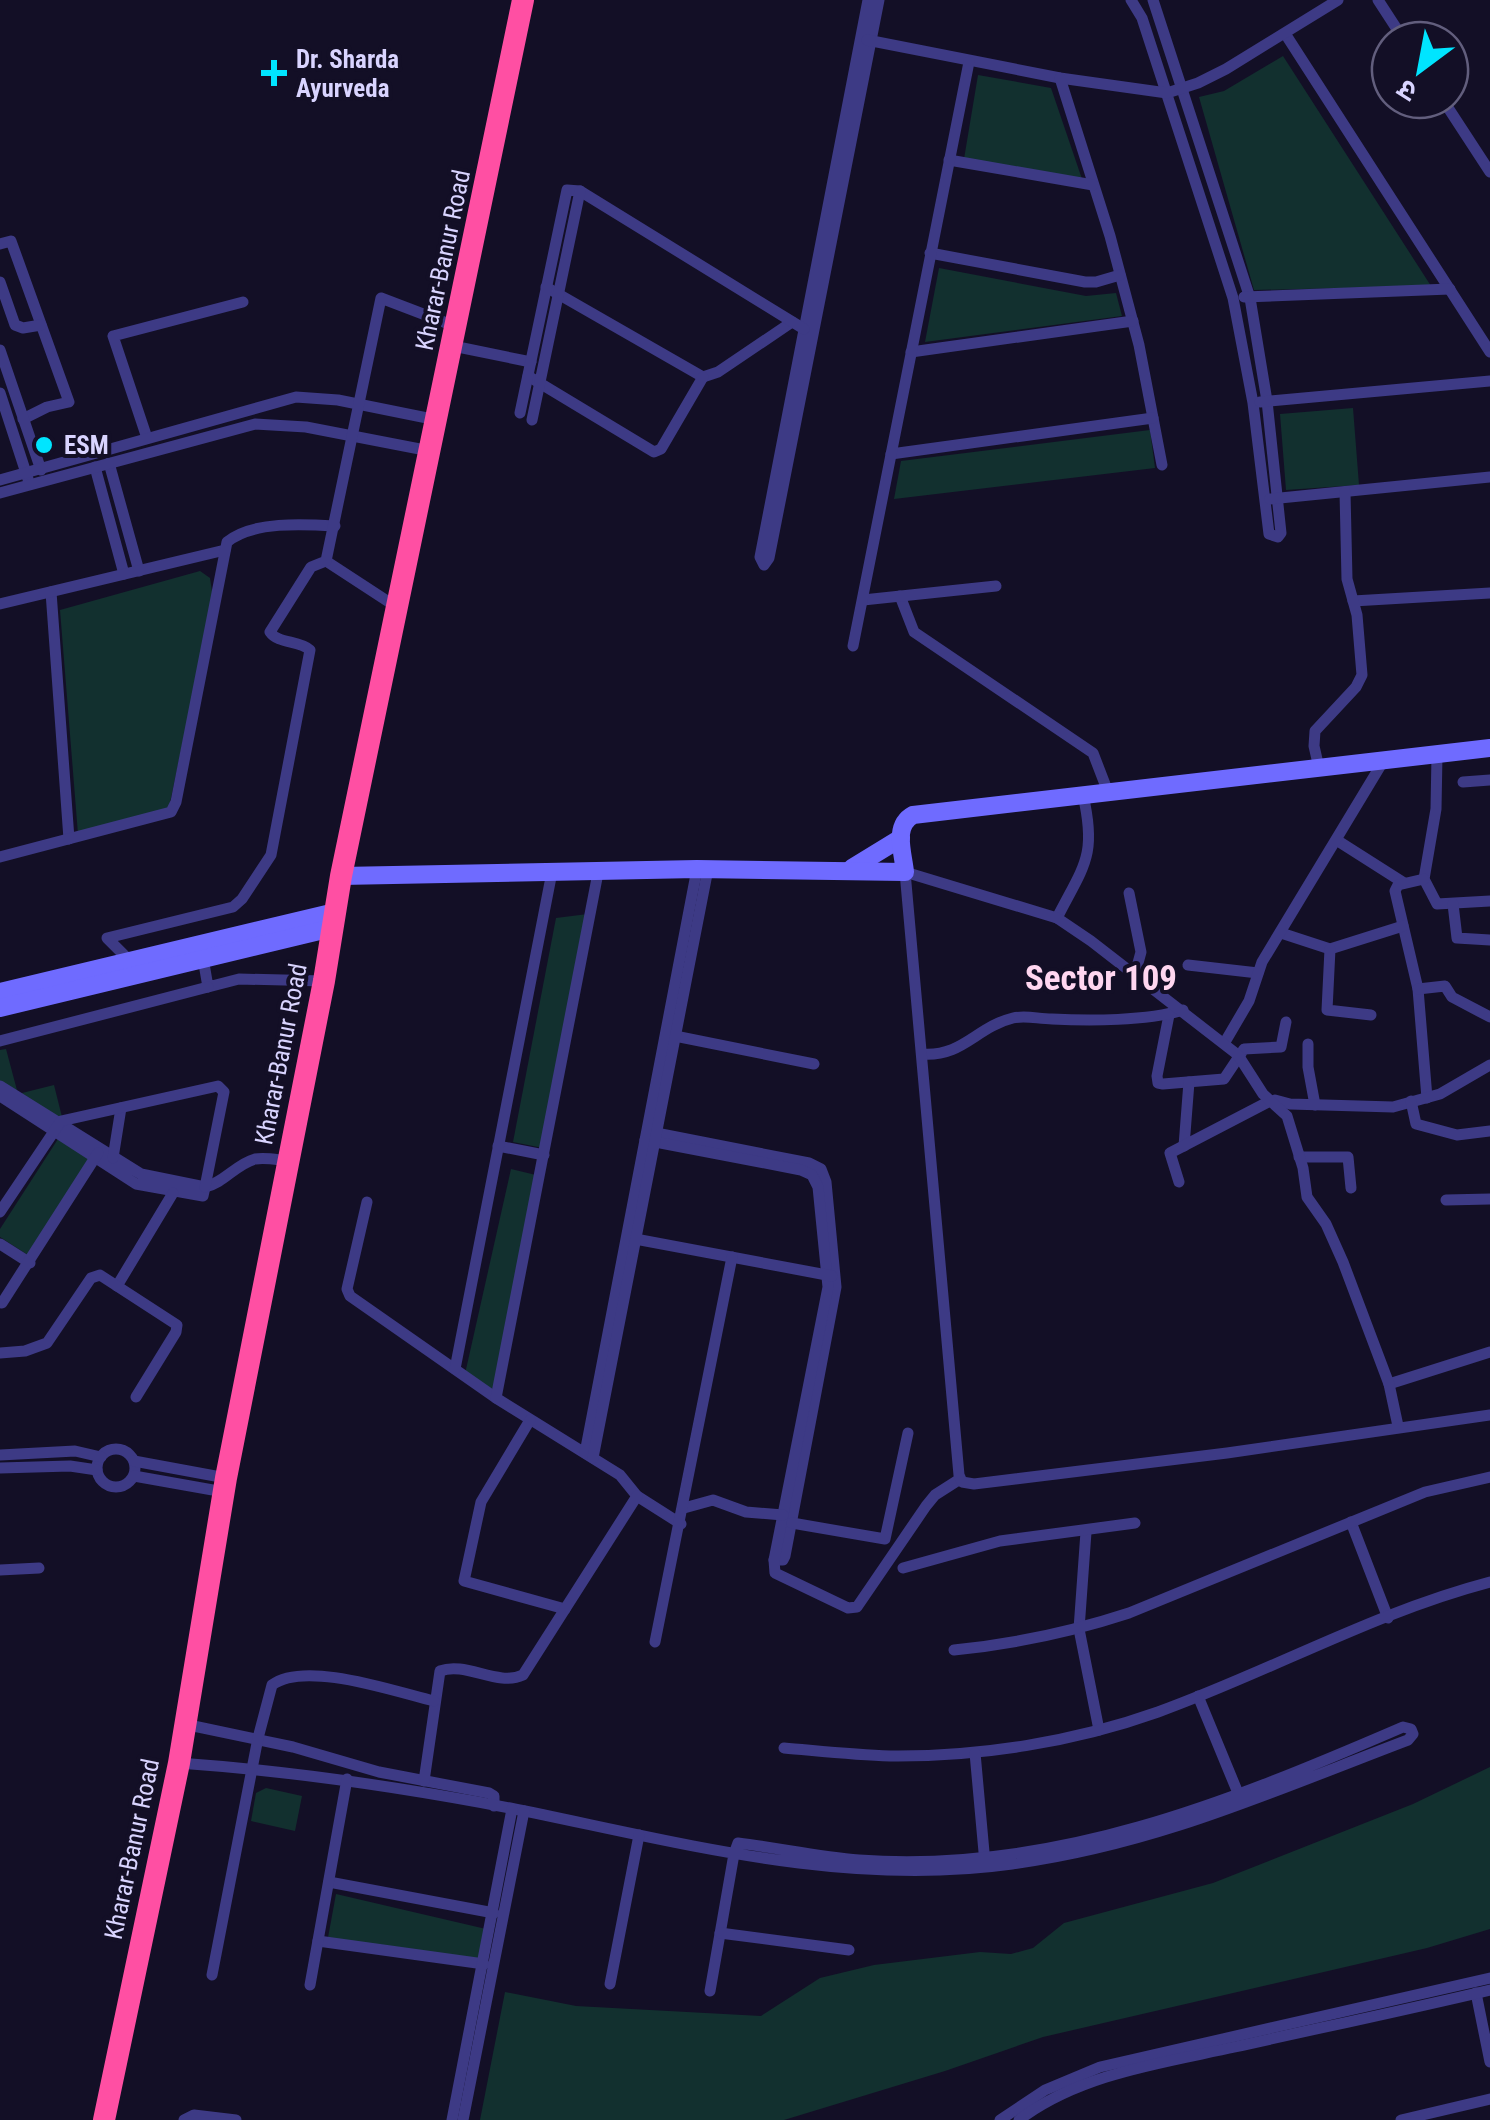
<svg xmlns="http://www.w3.org/2000/svg" width="1490" height="2120" font-family="'Roboto Condensed','Noto Sans Devanagari',sans-serif">
<rect width="100%" height="100%" fill="#130f26"/>
<g fill="#12302f">
<polygon points="1283,56 1431,286 1254,290 1199,97 1224,91"/>
<polygon points="978,75 1051,88 1082,179 964,159"/>
<polygon points="939,268 1086,296 1116,293 1122,316 925,342"/>
<polygon points="1353,408 1359,485 1286,490 1280,414"/>
<polygon points="1150,430 1155,468 894,499 901,461"/>
<polygon points="200,571 210,578 213,598 167,817 78,834 60,610"/>
<polygon points="588,914 543,1148 513,1142 556,918"/>
<polygon points="6,1049 18,1094 54,1085 63,1121 0,1083 0,1050"/>
<polygon points="58,1139 89,1159 28,1255 0,1237 0,1229"/>
<polygon points="511,1169 540,1176 492,1393 465,1374"/>
<polygon points="1490,1767 1490,1929 1427,1948 1043,2037 945,2071 784,2120 480,2120 505,1992 576,2006 761,2016 820,1978 874,1965 980,1952 1011,1954 1033,1948 1064,1923 1213,1883 1413,1804"/>
<polygon points="266,1788 302,1796 295,1831 251,1821 256,1793"/>
<polygon points="336,1894 486,1929 480,1961 327,1943"/>
</g>
<g fill="none" stroke-linecap="round" stroke-linejoin="round">
<g stroke="#3d3a85" stroke-width="11">
<polyline points="868,0 760,557 764,565 769,558 879,0"/>
<polyline points="1131,0 1142,18 1233,298 1253,403 1269,534 1278,537 1281,533 1267,401 1250,298 1153,0"/>
<polyline points="1378,0 1404,40"/>
<polyline points="1286,35 1490,352"/>
<polyline points="867,40 1060,78 1167,93 1198,83 1226,69 1338,0"/>
<polyline points="1060,78 1110,236 1139,345 1162,465"/>
<polyline points="1443,100 1490,172"/>
<polyline points="949,160 1093,185"/>
<polyline points="0,244 11,241 69,402 47,407 23,419"/>
<polyline points="930,253 1085,282 1096,282 1120,275"/>
<polyline points="0,282 15,325 23,328 41,325"/>
<polyline points="546,287 703,377 718,372 792,322"/>
<polyline points="1244,297 1450,289"/>
<polyline points="453,346 531,362"/>
<polyline points="0,350 41,470"/>
<polyline points="911,352 1133,321"/>
<polyline points="528,376 654,452 661,449 703,377"/>
<polyline points="0,393 28,479"/>
<polyline points="1260,402 1490,381"/>
<polyline points="520,413 567,190 580,191 804,329"/>
<polyline points="532,420 580,191"/>
<polyline points="147,438 113,336 243,302"/>
<polyline points="891,454 1153,418"/>
<polyline points="109,463 139,571"/>
<polyline points="95,467 124,574"/>
<polyline points="0,480 296,397 338,400 437,420"/>
<polyline points="0,493 255,424 306,427 430,451"/>
<polyline points="1270,499 1490,477"/>
<polyline points="326,561 398,608"/>
<polyline points="51,592 69,839"/>
<polyline points="900,596 914,632 1093,753 1108,792"/>
<polyline points="863,600 996,586"/>
<polyline points="1353,601 1490,593"/>
<polyline points="0,604 225,550"/>
<polyline points="853,646 969,62"/>
<polyline points="1437,755 1436,809 1424,879 1437,904 1490,901"/>
<polyline points="1319,768 1314,746 1315,731 1356,687 1362,675 1357,615 1347,579 1345,492"/>
<polyline points="1463,782 1490,780"/>
<polyline points="1338,841 1404,883"/>
<path d="M0,857l171,-45 5,-10 51,-260c25,-21 77,-18 108,-16"/>
<polyline points="1424,879 1398,885 1395,891 1418,989 1427,1098"/>
<polyline points="1129,893 1141,952 1135,974"/>
<polyline points="1453,904 1457,938 1490,940"/>
<path d="M1057,918c27,-53 40,-62 26,-123"/>
<polyline points="1281,933 1330,949 1403,926"/>
<polyline points="1330,949 1327,1010 1371,1015"/>
<polyline points="203,958 208,987 239,979 324,981"/>
<path d="M129,960l-22,-22 126,-31 9,-8 29,-44 39,-205c-11,-10 -32,-6 -40,-18l41,-65 15,-6 55,-263 76,29"/>
<polyline points="1188,965 1258,973"/>
<polyline points="1418,989 1445,986 1452,997 1490,1017"/>
<polyline points="1169,1015 1157,1076 1158,1083 1163,1084 1224,1079 1244,1049 1281,1047 1286,1022"/>
<polyline points="670,1035 814,1064"/>
<polyline points="0,1041 208,987"/>
<polyline points="1225,1042 1249,1001 1262,962 1384,760"/>
<polyline points="1308,1044 1308,1067 1315,1105"/>
<path d="M922,1054c41,3 54,-27 91,-36 13,-3 25,1 39,1 37,2 95,2 131,-9"/>
<polyline points="0,1086 141,1174 205,1187 203,1196 136,1184 0,1096"/>
<polyline points="1275,1100 1290,1104 1393,1107 1440,1094 1490,1065"/>
<polyline points="1411,1101 1416,1124 1457,1135 1490,1131"/>
<polyline points="651,1132 809,1163 821,1169 826,1182 836,1287 785,1556 783,1560 774,1560"/>
<polyline points="645,1140 801,1170 812,1175 818,1187 828,1287 774,1560 775,1573 848,1608 857,1607 926,1506 935,1495 960,1479"/>
<polyline points="498,1146 544,1155"/>
<polyline points="1184,1146 1189,1082"/>
<polyline points="1299,1157 1348,1157 1351,1188"/>
<polyline points="113,1158 121,1108"/>
<polyline points="1179,1182 1170,1153 1270,1101"/>
<path d="M205,1187c19,-4 31,-23 50,-28 11,-2 23,1 34,2"/>
<polyline points="1446,1200 1490,1199"/>
<polyline points="367,1202 347,1289 350,1296 496,1398 620,1475 637,1496 681,1524"/>
<polyline points="0,1212 61,1121 218,1086 224,1092 205,1187"/>
<polyline points="630,1238 832,1276"/>
<polyline points="0,1244 30,1263"/>
<polyline points="117,1286 173,1193"/>
<polyline points="2,1303 98,1153"/>
<polyline points="0,1353 25,1351 47,1343 91,1278 100,1275 177,1325 176,1332 136,1397"/>
<polyline points="455,1369 552,872"/>
<polyline points="1389,1384 1490,1352"/>
<polyline points="496,1398 598,873"/>
<polyline points="530,1420 481,1502 464,1581 565,1609"/>
<polyline points="1398,1426 1389,1384 1343,1262 1326,1224 1307,1197 1303,1168 1287,1116 1263,1094 1238,1055 1091,941 1057,918 905,872 959,1475 962,1482 974,1484 1227,1453 1490,1415"/>
<circle cx="116" cy="1468" r="19"/>
<polyline points="585,1453 697,869"/>
<polyline points="0,1455 75,1451 101,1457"/>
<polyline points="593,1458 708,869"/>
<polyline points="134,1461 226,1478"/>
<polyline points="0,1468 70,1466 97,1470"/>
<polyline points="134,1476 224,1492"/>
<polyline points="684,1508 713,1500 746,1512 783,1515"/>
<polyline points="1351,1522 1388,1618"/>
<polyline points="792,1523 885,1539 908,1433"/>
<polyline points="1086,1532 1079,1629 1099,1730"/>
<polyline points="903,1568 1000,1541 1135,1523"/>
<polyline points="0,1570 39,1568"/>
<polyline points="655,1642 732,1257"/>
<path d="M954,1650c61,-6 117,-18 175,-37l296,-121 65,-15"/>
<polyline points="1198,1696 1238,1793"/>
<polyline points="184,1724 293,1747 379,1772 489,1793 494,1796 494,1806"/>
<path d="M784,1748c35,3 70,7 106,8 89,1 184,-14 268,-44 111,-40 217,-100 332,-130"/>
<polyline points="975,1753 985,1863"/>
<path d="M179,1763c112,8 221,24 331,45 165,33 331,80 502,56 146,-20 261,-73 396,-124l5,-6 -2,-5 -8,-2c-174,75 -349,147 -544,133 -40,-3 -80,-12 -121,-17l-4,11 -24,137"/>
<path d="M424,1781l16,-110c26,-10 57,16 83,4l114,-179"/>
<polyline points="329,1882 494,1913"/>
<polyline points="720,1933 849,1950"/>
<polyline points="318,1941 484,1964"/>
<path d="M212,1975l46,-237 14,-53c33,-25 124,7 162,16"/>
<polyline points="610,1984 639,1835"/>
<polyline points="310,1985 347,1779"/>
<polyline points="1476,1993 1490,2062"/>
<polyline points="184,2120 194,2115 236,2120"/>
<polyline points="452,2120 512,1809"/>
<polyline points="463,2120 524,1811"/>
<polyline points="1000,2120 1045,2090 1100,2067 1490,1978"/>
<path d="M1019,2120c60,-46 143,-57 216,-73 85,-19 170,-37 255,-57"/>
<polyline points="1401,2120 1490,2099"/>
</g>
<g stroke="#6f6bff" stroke-width="18">
<polyline points="852,868 901,838"/>
<path d="M341,876l356,-7 208,3c-2,-20 -12,-46 8,-57l577,-67"/>
<polyline points="0,992 335,912"/>
<polyline points="0,1008 332,928"/>
</g>
<polyline stroke="#ff4fa3" stroke-width="22" points="104,2120 179,1763 226,1478 324,981 341,876 523,0"/>
</g>
<g fill="#00e5ff" stroke="#130f26" stroke-width="4">
<path d="M269 58h10v10h10v10h-10v10h-10v-10h-10v-10h10z"/>
<circle cx="44" cy="445" r="10"/>
</g>
<g text-anchor="middle" dominant-baseline="central" stroke-width="8" stroke-linejoin="round" paint-order="stroke">
<g font-size="25" font-weight="bold" fill="#d9d4ff" stroke="#130f26" text-anchor="start">
<text x="296" y="59">Dr. Sharda<tspan x="296" dy="29">Ayurveda</tspan></text>
<text x="64" y="445">ESM</text>
</g>
<g font-size="25" fill="#d9d4ff" stroke="#130f26">
<text transform="translate(443 260) rotate(-78)">Kharar-Banur Road</text>
<text transform="translate(281 1054) rotate(-79)">Kharar-Banur Road</text>
<text transform="translate(132 1849) rotate(-78)">Kharar-Banur Road</text>
</g>
<g font-size="35" font-weight="bold" fill="#ffd6f0" stroke="#130f26">
<text x="1101" y="978">Sector 109</text>
</g>
</g>
<g transform="translate(1420 70) rotate(212)"><circle r="48" fill="#130f26" stroke="#625e7d" stroke-width="2.5"/>
<path d="M0-8L18 38L0 25L-18 38Z" fill="#00e5ff"/>
<text y="-15" font-size="28" font-weight="bold" text-anchor="middle" fill="#d9d4ff">उ</text>
</g>
</svg>
